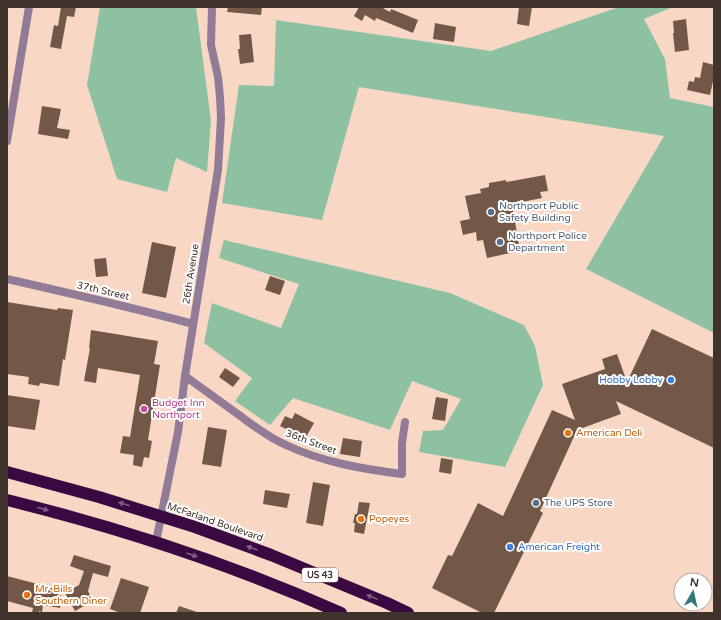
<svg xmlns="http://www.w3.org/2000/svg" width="721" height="620" font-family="'Varela Round',sans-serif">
<rect width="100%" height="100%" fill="#f8d8c5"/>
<g fill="#8ec1a2">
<polygon points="100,7 196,7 211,121 207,172 176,158 167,192 117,179 87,85"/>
<polygon points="616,7 673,7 644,19 665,59 670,98 714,107 714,333 586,269 664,136 359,87 322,220 222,203 239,85 274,86 276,20 491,51 616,8"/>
<polygon points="224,240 450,293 524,325 535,346 543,385 505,467 419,452 423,431 443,430 461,399 412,381 390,430 293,398 270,425 235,401 252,378 204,343 212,303 281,328 299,284 219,258"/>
</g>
<g fill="#735848">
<polygon points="61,7 76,7 74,17 67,16 61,49 50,47 54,25 58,26"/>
<polygon points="228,7 262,7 261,15 227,12"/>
<polygon points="359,7 381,7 390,12 391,9 418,20 413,33 376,18 375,21 365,15 362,21 354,16"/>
<polygon points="519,7 532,7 529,26 517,24"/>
<polygon points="686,19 689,50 675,52 673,33 674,33 673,21"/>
<polygon points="435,23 456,27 454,42 433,39"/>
<polygon points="251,34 254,62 240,64 238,49 240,49 239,35"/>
<polygon points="703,62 714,65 714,77 710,95 687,90 689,81 694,82 695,77 700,78"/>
<polygon points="42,106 61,109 57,128 70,130 68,139 38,134"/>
<polygon points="545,175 548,191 540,192 542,198 512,204 520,251 487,258 483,240 477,241 476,232 463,235 460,221 470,219 465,196 481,193 480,189 489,187 489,183 506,180 506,182"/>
<polygon points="152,242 176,247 166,298 142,293"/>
<polygon points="106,258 108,276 96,277 94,259"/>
<polygon points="270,276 285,281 280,295 265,290"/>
<polygon points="7,302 57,310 58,308 73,310 65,360 63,359 59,386 40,383 39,386 28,384 29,377 7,374"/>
<polygon points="652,329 714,358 714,448 616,401 621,414 577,430 540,511 543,513 494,613 482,613 432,588 448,555 452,556 478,503 503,516 552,410 575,420 562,384 605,369 602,359 617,354 627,382"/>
<polygon points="91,330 158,341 154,364 160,365 148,440 152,441 149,458 144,457 142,467 133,465 134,455 120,453 123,436 130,437 140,375 98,368 96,383 84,381 90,348 89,348"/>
<polygon points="225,368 240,378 233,387 219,377"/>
<polygon points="7,395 40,400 35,430 7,426 8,420 7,420"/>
<polygon points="436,397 448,399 445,421 432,419"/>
<polygon points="295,413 314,423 305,439 280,426 285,416 292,419"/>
<polygon points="208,427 227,430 221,467 202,464"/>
<polygon points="343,438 362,441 360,457 340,454"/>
<polygon points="441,458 453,460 451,474 439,472"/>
<polygon points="313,482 330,485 323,526 306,523"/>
<polygon points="265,490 290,494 287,508 263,504"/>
<polygon points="359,502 370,503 364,534 354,532 355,523 353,523 355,514 357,514"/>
<polygon points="74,555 111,566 108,577 93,573 88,591 93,601 75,611 65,593 79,585 84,571 70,566"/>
<polygon points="7,576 49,587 48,588 59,589 58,596 61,595 60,608 43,605 42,612 39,611 38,613 32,613 33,608 7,601"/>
<polygon points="121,578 149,587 140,613 121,613 110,609"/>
<polygon points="179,606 197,612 197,613 176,613"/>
</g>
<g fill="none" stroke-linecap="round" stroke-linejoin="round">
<g stroke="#927b96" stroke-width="8">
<polyline points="7,141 29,7"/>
<path d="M7,279c62,14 124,28 186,45"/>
<path d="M185,376c18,13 36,26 54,39 15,11 30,23 47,30 36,17 76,24 116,29v-31l3,-21"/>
<polyline points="156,542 178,432 185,376 218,170 221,118 220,97 218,77 211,45 212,7"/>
</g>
<g stroke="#390941" stroke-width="12">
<polyline points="7,472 99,497 195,527 271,555 387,603 408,613"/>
<path d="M7,500c114,28 226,65 334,113"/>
</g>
</g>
<defs><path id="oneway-solid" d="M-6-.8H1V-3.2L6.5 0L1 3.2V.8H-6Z"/></defs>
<g fill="#7e5f84">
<use href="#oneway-solid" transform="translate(124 504) rotate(-163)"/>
<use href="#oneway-solid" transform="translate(43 509) rotate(16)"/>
<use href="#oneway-solid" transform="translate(252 548) rotate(-160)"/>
<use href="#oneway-solid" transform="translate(192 555) rotate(19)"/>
<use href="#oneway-solid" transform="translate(372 597) rotate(-157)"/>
</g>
<g fill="#5c6f8a" stroke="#fff" stroke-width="1.5">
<circle cx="491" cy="212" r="4"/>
<circle cx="500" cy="242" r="4"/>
<circle cx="536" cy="503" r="4"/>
</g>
<g fill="#3f7fe0" stroke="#fff" stroke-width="1.5">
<circle cx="671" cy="380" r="4"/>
<circle cx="510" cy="547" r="4"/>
</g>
<circle fill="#d1479c" stroke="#fff" stroke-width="1.5" cx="144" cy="409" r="4"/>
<g fill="#e8710a" stroke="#fff" stroke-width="1.5">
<circle cx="568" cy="433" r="4"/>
<circle cx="361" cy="519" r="4"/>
<circle cx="27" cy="595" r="4"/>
</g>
<g text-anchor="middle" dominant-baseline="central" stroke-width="4" stroke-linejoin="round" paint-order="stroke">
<rect fill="#fff" stroke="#79706b" stroke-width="1" x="302" y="568" width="36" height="14" rx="3"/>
<g font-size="9" font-weight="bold" fill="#3f332c">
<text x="320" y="575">US 43</text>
</g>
<g font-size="10" fill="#4e5e75" stroke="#fff" text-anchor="start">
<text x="499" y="206">Northport Public<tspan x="499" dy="12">Safety Building</tspan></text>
<text x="508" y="236">Northport Police<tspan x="508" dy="12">Department</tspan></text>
<text x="544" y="503">The UPS Store</text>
</g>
<g font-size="10" fill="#3f332c" stroke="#fff">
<text transform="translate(191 274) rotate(-81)">26th Avenue</text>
<text transform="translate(103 291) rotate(13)">37th Street</text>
<text transform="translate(311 442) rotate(20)">36th Street</text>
<text transform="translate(215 522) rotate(19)">McFarland Boulevard</text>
</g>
<g font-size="10" fill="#366cbe" stroke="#fff" text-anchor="end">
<text x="663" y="380">Hobby Lobby</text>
<text x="518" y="547" text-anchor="start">American Freight</text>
</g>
<g font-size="10" fill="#b23c85" stroke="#fff" text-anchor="start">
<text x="152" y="403">Budget Inn<tspan x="152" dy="12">Northport</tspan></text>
</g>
<g font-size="10" fill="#c56008" stroke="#fff" text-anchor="start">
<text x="576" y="433">American Deli</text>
<text x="369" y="519">Popeyes</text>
<text x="35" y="589">Mr. Bills<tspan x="35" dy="12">Southern Diner</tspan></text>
</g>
</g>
<rect width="721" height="620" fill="none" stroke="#3f332c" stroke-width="16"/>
<g transform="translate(693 592) rotate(9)"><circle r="19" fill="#ffffff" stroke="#b2adab"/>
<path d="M0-3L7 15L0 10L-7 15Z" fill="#307978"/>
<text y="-6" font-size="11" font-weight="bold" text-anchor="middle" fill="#3f332c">N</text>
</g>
</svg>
